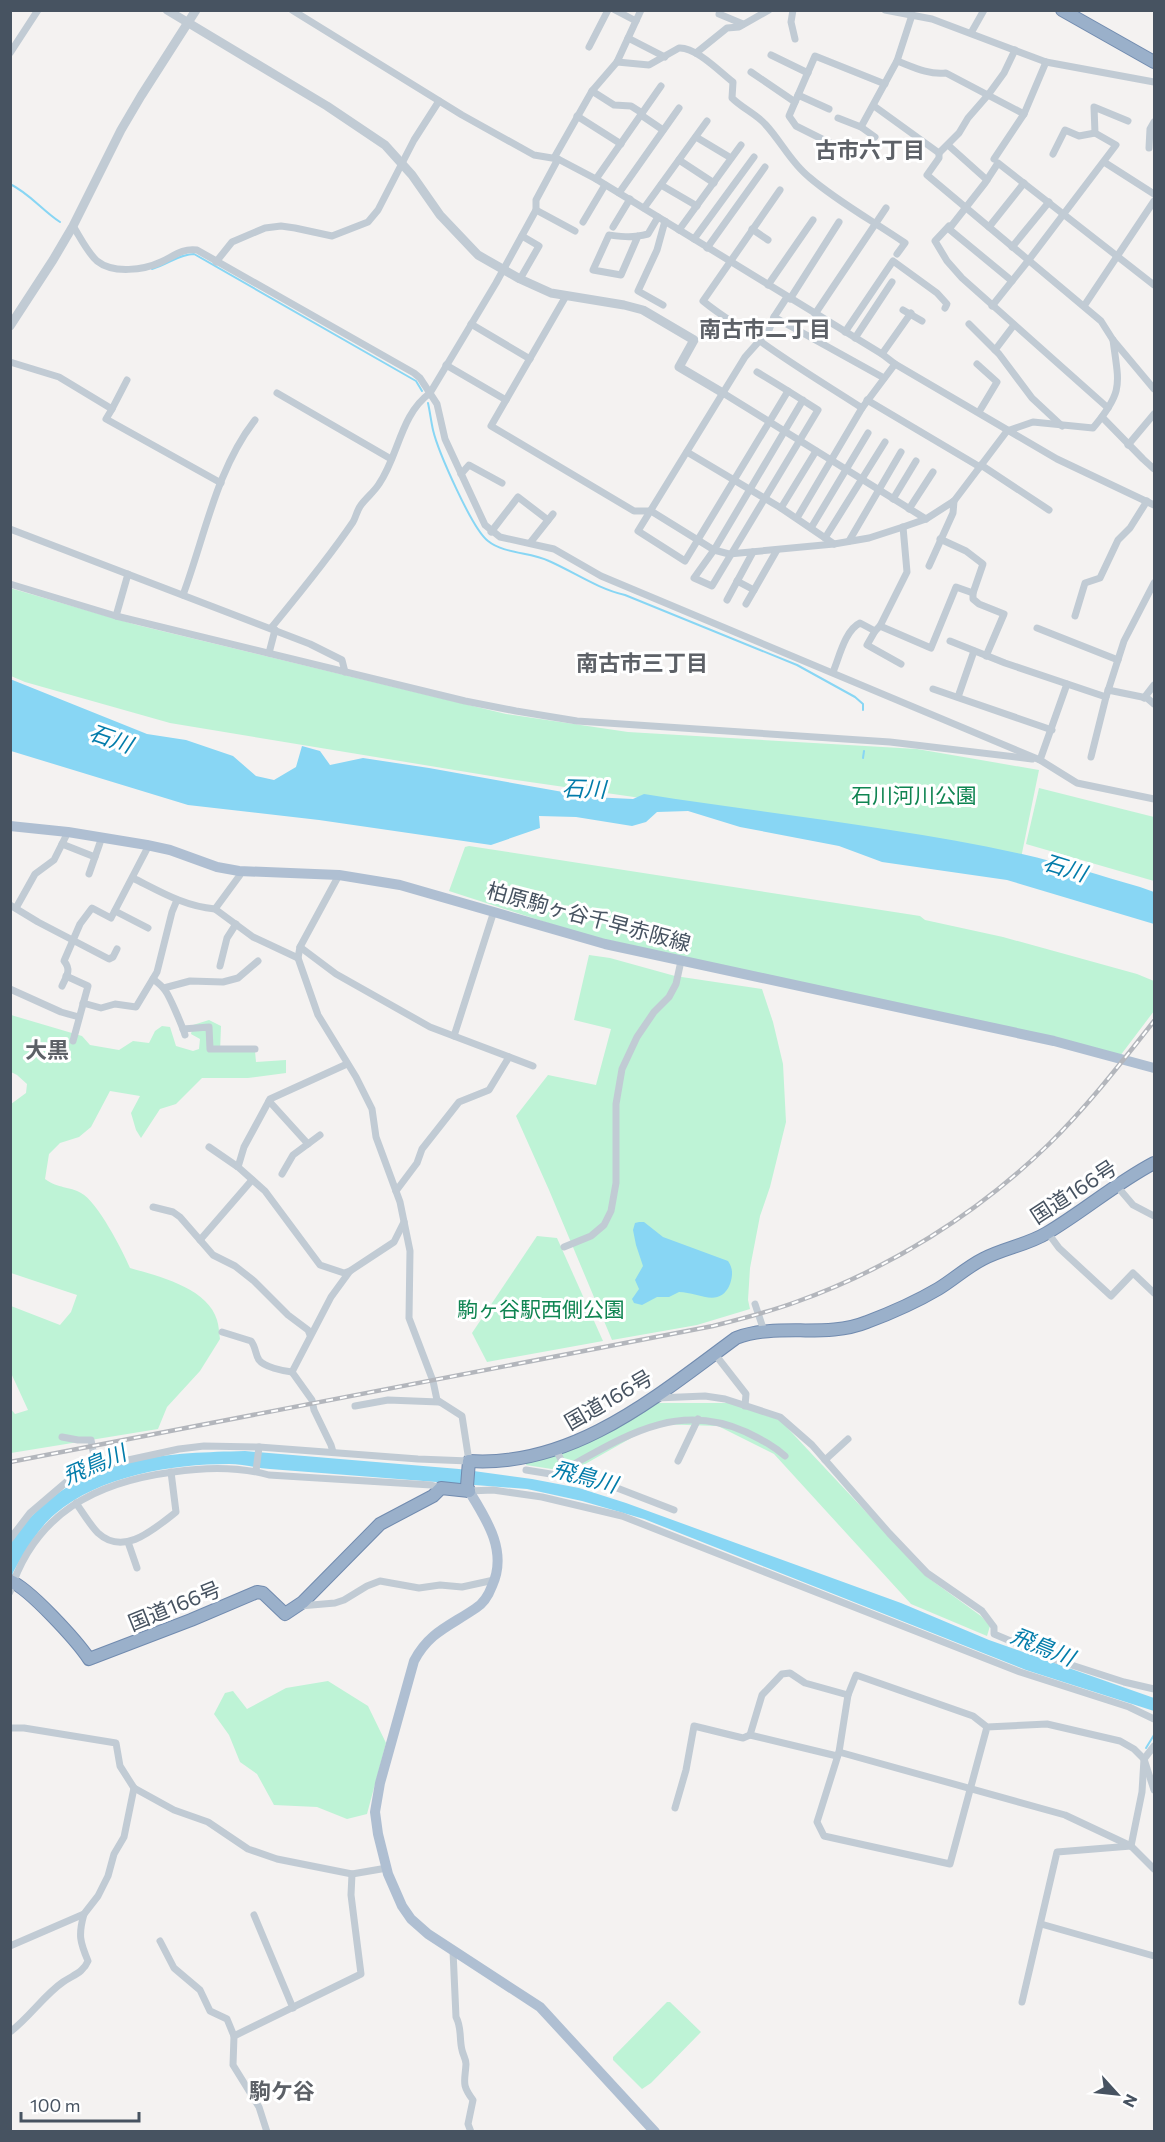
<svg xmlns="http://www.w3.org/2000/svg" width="1165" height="2142" font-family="Commissioner,'Noto Sans JP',sans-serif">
<rect width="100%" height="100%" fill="#f4f2f1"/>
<g fill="#bef3d6">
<polygon points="10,588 137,625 506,714 628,732 917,749 1039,770 1021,858 772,817 509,779 170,723 25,682 11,676"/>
<polygon points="1039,788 1154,817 1154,881 1026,844"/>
<polygon points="469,846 920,916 925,920 1003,937 1137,974 1154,981 1154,1011 1120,1056 582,934 449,891 465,847"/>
<polygon points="589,955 610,958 675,976 762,989 773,1022 783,1064 786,1122 770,1187 760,1216 750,1268 748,1300 750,1309 697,1325 612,1340 549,1190 516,1116 548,1075 596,1085 611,1029 574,1020"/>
<path d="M11,1015l71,21 8,9 29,5 14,-9 16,2 6,-12 7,-5 8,1 6,19 17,5 6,-2 1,-10 -9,-5 2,-9 16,-5 12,6 -1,26 35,-1 1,11 30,-2v13l-38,5h-46l-26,26 -16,5 -19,29 -5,-8 -5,-17 9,-17 -30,-5 -19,36 -12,10 -19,6 -11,11 -4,25c14,10 24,7 36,14 16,8 42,58 49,75 28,8 78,20 87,52 2,6 2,13 3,19l-20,32 -33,36 -9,22 -147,24 -1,-45 5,6 13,-4 -17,-37v-67l49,19 11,-13 6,-17 -66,-22v-169l15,-11 1,-9 -10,-9 -6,-3z"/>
<polygon points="537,1236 557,1238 603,1341 487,1362 472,1333"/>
<polygon points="655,1403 730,1403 780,1420 927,1577 981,1616 990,1626 987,1636 911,1604 774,1454 718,1426 656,1424 571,1472 526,1465 527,1461"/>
<polygon points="328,1681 368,1706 386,1743 367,1814 347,1819 317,1807 274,1805 257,1774 240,1762 229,1735 214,1714 225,1693 233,1691 247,1709 286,1688"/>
<polygon points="667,2002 670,2002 701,2032 651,2083 642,2089 613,2060 613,2057"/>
</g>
<g fill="#88d6f4">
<path d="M10,679l137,55 39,6 47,16 23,20 18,4 22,-13 6,-21 18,5 10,14 33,-7 66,10 162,29 42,2 11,-5c126,20 253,33 378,60 40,9 79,22 118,33l14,5v32l-147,-44 -125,-18 -43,-16 -99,-19 -52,-16 -31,1 -11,10 -14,4 -56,-9 -37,-1 1,12 -49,17 -172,-25 -131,-15 -177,-54z"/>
<path d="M639,1222h5l19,15 65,24c5,7 5,14 2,23 -10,25 -32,8 -51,8l-10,5h-12l-15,8 -8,-2 -2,-4 7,-10 -4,-9 8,-14 -7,-21 -3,-15 2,-7z"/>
<path d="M245,1451l214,18 73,10 47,9 47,15 275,100 88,37 165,58v13l-128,-41 -382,-151 -62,-18 -55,-12 -257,-20c-14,-1 -28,-5 -41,-5 -57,0 -130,12 -174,50 -13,11 -23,26 -31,40 -5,8 -10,15 -13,24 0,-10 -4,-28 1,-37 5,-12 17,-22 26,-31 57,-55 132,-57 207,-59z"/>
</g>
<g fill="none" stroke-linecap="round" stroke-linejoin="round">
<g stroke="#88d6f4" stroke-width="2">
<path d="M10,184c19,9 33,27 50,38"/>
<path d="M152,269c15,-4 27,-15 42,-15l222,127 6,10"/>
<path d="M428,403c2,9 3,18 5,27 5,21 39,99 55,111 16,13 43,11 61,20 25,11 49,28 76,34l172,70 58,32 8,7v6"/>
<polyline points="863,758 864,751"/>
<polyline points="1146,1748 1154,1735"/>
</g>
<g stroke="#718baf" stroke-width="14">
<g id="trunk">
<polyline points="1062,10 1154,62"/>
<path d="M469,1491l-2,-5 2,-25c104,7 188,-65 267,-123 42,-16 89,1 131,-16 24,-9 49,-20 71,-33 15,-9 29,-22 45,-30 21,-11 44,-14 64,-26 37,-22 69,-50 107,-70"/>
<path d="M10,1581c19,7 67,60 79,78l102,-39 66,-28 6,1 22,21 18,-12 77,-78 53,-28 8,-8 28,3"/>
</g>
</g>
<g stroke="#c1cbd4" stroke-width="7">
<polyline points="292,10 462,115 534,155 558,159 596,179 882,354 895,364 1057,459 1154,505"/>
<polyline points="615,10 636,21"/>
<polyline points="720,10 719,14 743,24"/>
<polyline points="793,10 791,22 795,39"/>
<polyline points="885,10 932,19 1046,62 1154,82"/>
<polyline points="971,33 984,10"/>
<polyline points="628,38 665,57"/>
<polyline points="589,47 608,10"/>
<polyline points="10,53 38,10"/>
<polyline points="696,53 727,28 739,27 769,10"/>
<polyline points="771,55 808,73"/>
<path d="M897,61c16,6 31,14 49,12l78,41"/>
<path d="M617,62l32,3 30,-17c17,-1 41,24 54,34l-1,16c10,10 24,16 33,26 16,17 26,39 44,53 29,25 64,44 96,66l-8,11"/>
<polyline points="751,72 795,102"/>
<polyline points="592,91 614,105 631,106 642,113"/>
<polyline points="798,95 829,109"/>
<polyline points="874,106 939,153 939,158 927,175 1101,321 1113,340 1154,389"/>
<polyline points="641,115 663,130"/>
<polyline points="577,116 621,144"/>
<polyline points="838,118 861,127 875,137"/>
<polyline points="861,127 897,61 912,15"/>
<polyline points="696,137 731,158"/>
<polyline points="948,145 987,180"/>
<polyline points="1149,148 1150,129 1154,122"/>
<polyline points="846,151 796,126 789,116 815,56 885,84"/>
<polyline points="939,153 959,133 968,118 988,95 1004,73 1015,50"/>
<polyline points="1053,154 1065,130 1079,136 1095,133"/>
<polyline points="554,158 592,91 617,62 641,10"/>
<polyline points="994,159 1024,114 1046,62"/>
<polyline points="679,160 714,183"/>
<polyline points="1104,162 1154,194"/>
<polyline points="596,179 661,86"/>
<polyline points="661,185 697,206"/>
<path d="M780,190l-77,111c18,15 38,26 57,40 33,24 68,45 102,67"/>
<polyline points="619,193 679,108"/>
<polyline points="644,208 707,121"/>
<polyline points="536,210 575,231"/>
<polyline points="583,222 605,185"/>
<path d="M73,226c7,11 14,26 24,35 16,13 47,9 64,1 13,-6 21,-14 36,-12l217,123 6,5 17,26 8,35 40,86 15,12 54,12 47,27 439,184 37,23 77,16"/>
<polyline points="949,226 935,241 947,261 962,278 1108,408"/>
<polyline points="613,227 630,199"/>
<polyline points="989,227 1024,183"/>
<polyline points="752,229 768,240"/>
<polyline points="679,230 741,145"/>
<path d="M638,236l-17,39 -28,-5 16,-35c16,2 23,3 39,-1l10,-17"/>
<polyline points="694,239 754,157"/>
<polyline points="1012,247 1049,202"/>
<polyline points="707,248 765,167"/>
<polyline points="216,262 232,242 265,228 281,226 295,228 332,236 368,222 378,210 414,140 439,101"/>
<polyline points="520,279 539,246 522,236"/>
<polyline points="1012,281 949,229 985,183 998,163 1154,285"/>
<polyline points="768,285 813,220"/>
<path d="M566,296l-75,130 143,85h17l63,39 15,4 105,-10 35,-6 34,-11 23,-8 28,-18 53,-70 26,-9 60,6c31,-37 26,-43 20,-88"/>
<polyline points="787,297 774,317 769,330 745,357 638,531 685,561 788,391"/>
<polyline points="790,299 839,222"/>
<polyline points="663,305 638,291 657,250 665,221"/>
<polyline points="992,306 1028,261 1116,145 1095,133 1094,107 1128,121"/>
<polyline points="1084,306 1154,201"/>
<polyline points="903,310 922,321"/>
<polyline points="815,314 886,208"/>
<polyline points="774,317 884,378"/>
<polyline points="471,324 530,359"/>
<polyline points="969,324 999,354 1032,398 1062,426"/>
<polyline points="845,332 893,261 937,293 947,304 945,308"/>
<polyline points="855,338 892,282"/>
<polyline points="995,350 1014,325"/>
<polyline points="882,354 911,313"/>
<polyline points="10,362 59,377 112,409 127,380"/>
<polyline points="977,364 997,382 979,412"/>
<polyline points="446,365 506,400"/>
<path d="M757,372c20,12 41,25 61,38l-106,176 -18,-8 20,-28 89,-150"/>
<polyline points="277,393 391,459"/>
<polyline points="723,393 926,519"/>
<polyline points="867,400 980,467"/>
<polyline points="112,409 106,419 221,483"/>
<polyline points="1102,417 1143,459 1154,469"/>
<polyline points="1128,445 1154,414"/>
<polyline points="687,452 781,508 834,544"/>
<polyline points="981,465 1049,510"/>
<polyline points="461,474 469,465 502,483"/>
<polyline points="893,499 916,461"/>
<polyline points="781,508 816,451"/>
<polyline points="909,509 933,472"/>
<polyline points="797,518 862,408 895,364"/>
<polyline points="811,528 868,433"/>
<polyline points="10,529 310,644 342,660 345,672"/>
<polyline points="491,532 518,497 548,520"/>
<polyline points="825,538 885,442"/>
<polyline points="940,539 966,551 983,564 973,593 973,599 979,604 1004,614 986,656"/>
<polyline points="849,541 901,452"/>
<polyline points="530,543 553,514"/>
<polyline points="929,566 953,513 954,501"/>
<polyline points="737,581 754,590"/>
<polyline points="10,584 116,616 465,701 516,711 577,721 890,742 1032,759"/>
<path d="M183,595c22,-59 33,-125 72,-175"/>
<polyline points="727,600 753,552"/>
<polyline points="746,604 777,550"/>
<polyline points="116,616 128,574"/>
<polyline points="1075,616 1085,583 1100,578 1118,540 1130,528 1147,501"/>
<polyline points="880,626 931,648 956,587 973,593"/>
<path d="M271,628c28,-34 57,-69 82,-106 3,-5 4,-12 8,-17 5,-7 13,-13 18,-21 20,-29 21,-69 51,-91l66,-110 40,-73v-10l22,-41"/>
<polyline points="1037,628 1118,660"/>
<polyline points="875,631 867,645 901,664"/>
<polyline points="950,641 1005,663 1106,697"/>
<polyline points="269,653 275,630"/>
<path d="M833,672c6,-14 12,-42 27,-49l15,8 5,-5 27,-54 -4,-45"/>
<polyline points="933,689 1052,730"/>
<polyline points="1108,690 1147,698 1154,704"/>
<polyline points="958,697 974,651"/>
<polyline points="1144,698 1154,685"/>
<polyline points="1091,757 1106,697 1124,641 1154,583"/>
<polyline points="1040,760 1067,684"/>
<polyline points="62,844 95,857"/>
<polyline points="89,874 102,837"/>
<path d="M133,878c28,14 51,28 82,31l25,-34 -1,-4"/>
<polyline points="10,905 38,922 109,959 113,957 117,949"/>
<polyline points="16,908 35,874 54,860 68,832"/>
<polyline points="215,909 253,937 298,958"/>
<polyline points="115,911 148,928"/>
<polyline points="300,947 336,974 430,1027 533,1066"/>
<polyline points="220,966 227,938 236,924"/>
<polyline points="66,976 88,986 73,1041"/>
<path d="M153,979c4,3 8,6 11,10 5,5 19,39 21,46"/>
<path d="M62,986c4,-9 10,-16 2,-25l16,-37 12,-16 19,10 38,-73"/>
<polyline points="164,988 190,981 223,982 238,978 258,961"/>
<polyline points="10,989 61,1012 79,1017"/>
<polyline points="83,1003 101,1008 115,1004 136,1007 157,972 172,912 177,900"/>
<polyline points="183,1029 209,1027 210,1049 255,1049"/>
<polyline points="454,1036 494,911"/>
<polyline points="269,1101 308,1144"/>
<polyline points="209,1147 238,1167 265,1191 320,1265 344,1273 350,1271"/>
<polyline points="238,1167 244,1147 270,1099 347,1064"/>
<polyline points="282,1174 293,1155 320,1135"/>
<polyline points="1116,1185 1133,1205 1154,1216"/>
<polyline points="396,1191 417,1163 422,1149 459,1102 489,1090 509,1057"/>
<polyline points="153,1207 173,1212 180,1217 213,1255 235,1266 254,1281 288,1315 308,1330 310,1335"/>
<polyline points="1048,1233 1059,1248 1111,1296 1133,1273 1154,1293"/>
<polyline points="200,1240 252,1180"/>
<polyline points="564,1247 591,1236 604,1225 611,1211 616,1183 616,1104 622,1069 637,1037 654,1012 669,997 676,984 681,961"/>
<polyline points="755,1304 764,1331"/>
<path d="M222,1332l29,9c5,6 4,13 8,19 5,7 24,11 33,12l39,-75 19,-26 44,-29 10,-20"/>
<polyline points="714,1353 746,1394 745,1406"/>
<polyline points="292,1372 312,1400 314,1410 331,1445 333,1452"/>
<polyline points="656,1398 705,1396 725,1399 780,1417 812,1445 889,1533 927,1573 982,1611 994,1627 994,1634 1053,1659 1124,1682 1154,1689"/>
<polyline points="355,1406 388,1400 439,1402"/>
<polyline points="62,1437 78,1440 91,1440 96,1467"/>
<polyline points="556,1449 566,1471"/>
<polyline points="825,1460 848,1439"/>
<polyline points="678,1461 698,1419"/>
<path d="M565,1469c60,-33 112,-68 181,-37 14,7 27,13 39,24"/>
<polyline points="526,1470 569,1477 617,1488 674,1510"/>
<polyline points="256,1471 259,1447"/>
<polyline points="469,1491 493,1490 542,1497 622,1516 1020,1672 1129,1707 1154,1719"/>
<path d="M76,1503c7,10 14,22 22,30 26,24 56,-4 78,-21l-5,-40"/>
<polyline points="10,1539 30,1513 71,1478 96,1467 179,1449 204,1446 259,1447 418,1459 469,1461 462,1416 437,1400 433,1381 409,1318 410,1251 400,1202 376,1137 372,1109 356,1077 318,1015 298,958 300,947 339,875"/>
<polyline points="128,1542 137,1568"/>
<path d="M10,1592c25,-79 86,-110 163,-120 33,-5 64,-6 96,3l162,10 10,3"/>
<polyline points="300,1606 335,1603 344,1600 367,1586 380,1581 419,1588 440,1585 462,1587 494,1580"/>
<polyline points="987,1727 950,1864 824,1836 817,1822 839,1752 848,1695 856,1675 973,1716 987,1727 1047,1724 1120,1741 1134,1749 1144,1759 1154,1790"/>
<polyline points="10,1728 24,1728 116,1743 120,1766 134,1788 174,1810 208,1822 248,1849 277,1859 352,1874 387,1868"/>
<polyline points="839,1752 1065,1815 1131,1846 1154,1869"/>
<polyline points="837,1756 750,1735 762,1695 782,1674 790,1673 805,1683 848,1695"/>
<polyline points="675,1808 686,1770 694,1726 743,1738 750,1735"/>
<polyline points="1131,1846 1142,1792 1144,1759 1154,1746"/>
<polyline points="254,1915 293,2008"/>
<polyline points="1041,1924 1154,1956"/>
<polyline points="160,1941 174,1968 200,1990 210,2011 227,2019 234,2036 233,2065 259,2107 267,2132"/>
<polyline points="10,1946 84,1914 98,1896 108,1876 114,1854 124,1837 134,1788"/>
<path d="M453,1951l3,66c6,11 3,21 6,33 1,5 4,9 4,14 -1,18 -5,20 7,36l-5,24 3,8"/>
<polyline points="1022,2002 1057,1852 1131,1846"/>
<path d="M10,2032c20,-15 34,-37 53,-50 10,-7 20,-9 25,-21 -8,-19 -10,-26 -4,-47"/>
<polyline points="234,2036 361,1974 351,1895 352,1874"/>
</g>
<g stroke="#c1cbd4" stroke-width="9">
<polyline points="167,10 327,106 385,145 412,175 440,215 478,255 520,279 551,293 624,305 643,310 694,340 679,367 723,393"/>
<polyline points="10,326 53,260 73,226 121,130 141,96 196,10"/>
</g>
<g stroke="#afbfd2" stroke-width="10">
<polyline points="10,826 68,832 147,845 170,850 217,867 239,871 339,875 400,885 605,944 1054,1041 1154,1068"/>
<path d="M469,1491c18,29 39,61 23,95 -3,8 -8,17 -16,22 -26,18 -47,24 -62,53l-34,122 -5,29 3,22 10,40 14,32 9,13 17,15 112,73 115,125"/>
</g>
<use href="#trunk" stroke="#9ab0ca" stroke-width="12"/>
<g stroke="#b3b6bc" stroke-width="4.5">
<path id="rail" d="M10,1462l703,-136c28,-7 56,-14 83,-24 93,-33 181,-88 252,-157 39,-38 73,-82 106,-124"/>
</g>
<use href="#rail" stroke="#fff" stroke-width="2" stroke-dasharray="7" stroke-linecap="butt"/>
</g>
<g text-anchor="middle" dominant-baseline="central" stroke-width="6" stroke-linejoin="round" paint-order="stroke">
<g font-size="21" fill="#108552" stroke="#fff">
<text x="914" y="794">石川河川公園</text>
<text x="541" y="1308">駒ヶ谷駅西側公園</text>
</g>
<g font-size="21" fill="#475361" stroke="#fff">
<text transform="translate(589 916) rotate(15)">柏原駒ヶ谷千早赤阪線</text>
<text transform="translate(1073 1191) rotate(-33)">国道166号</text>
<text transform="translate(608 1399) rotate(-30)">国道166号</text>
<text transform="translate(174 1605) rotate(-22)">国道166号</text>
</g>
<g font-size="22" font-weight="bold" fill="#5d6167" stroke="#fff">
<text x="870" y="149">古市六丁目</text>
<text x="765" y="328">南古市二丁目</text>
<text x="642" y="662">南古市三丁目</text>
<text x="47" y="1049">大黒</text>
<text x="282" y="2090">駒ケ谷</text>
</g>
<g font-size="22" font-style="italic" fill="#027caa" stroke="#fff">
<text transform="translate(111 738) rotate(19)">石川</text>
<text transform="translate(584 788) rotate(2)">石川</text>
<text transform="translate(1065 867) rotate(17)">石川</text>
<text transform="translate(94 1464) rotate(-23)">飛鳥川</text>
<text transform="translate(585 1476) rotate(15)">飛鳥川</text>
<text transform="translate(1043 1646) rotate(22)">飛鳥川</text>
</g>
</g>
<rect width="1165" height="2142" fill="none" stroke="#475361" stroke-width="24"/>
<g transform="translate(1117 2094) rotate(117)" stroke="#ffffff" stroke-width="4.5" paint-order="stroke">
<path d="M0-4.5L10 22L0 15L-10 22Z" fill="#475361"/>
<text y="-9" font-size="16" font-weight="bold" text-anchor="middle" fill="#475361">N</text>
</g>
<path d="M21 2112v9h118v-9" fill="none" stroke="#475361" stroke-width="3"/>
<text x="30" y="2112" font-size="18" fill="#475361" stroke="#ffffff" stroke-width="4.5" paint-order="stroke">100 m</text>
</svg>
